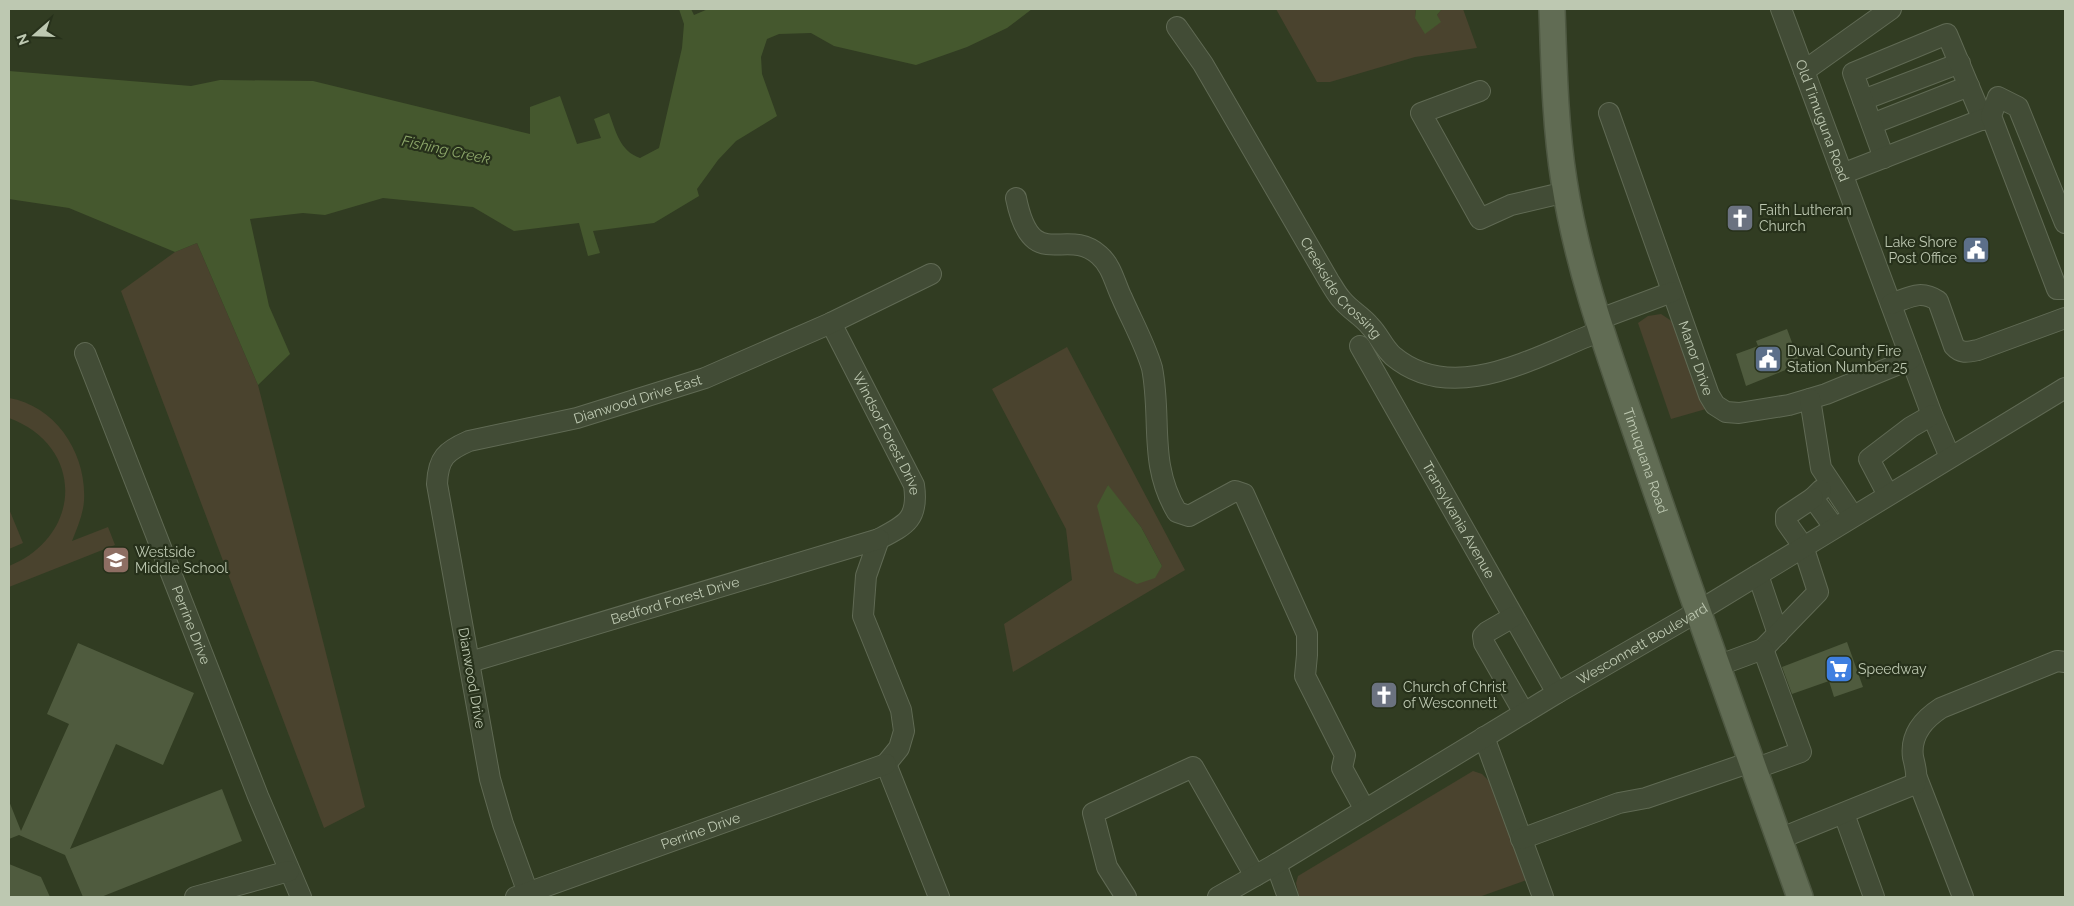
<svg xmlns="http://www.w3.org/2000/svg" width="2074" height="906" font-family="Raleway,sans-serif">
<rect width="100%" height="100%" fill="#313c22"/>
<g fill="#4a432e" fill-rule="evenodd">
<polygon points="1276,9 1416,9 1415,18 1437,15 1442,9 1463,9 1477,48 1415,57 1330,82 1317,82"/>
<polygon points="197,243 258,385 365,807 324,828 121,291 175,252"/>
<polygon points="1661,314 1673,322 1706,409 1671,419 1638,323 1648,316"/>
<path d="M1067,347l118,223 -172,102 -9,-48 68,-44 -6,-51 -74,-140zM1107,485l34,42 21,39 -8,12z"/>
<path d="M9,398c47,8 78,56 75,103 -1,14 -7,27 -12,40l36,-14 7,18 -106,42v-21c74,-30 76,-120 0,-148z"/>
<polygon points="9,509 23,543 9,549"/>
<polygon points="1473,771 1482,774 1492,784 1527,880 1479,897 1299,897 1296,883 1298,876"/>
</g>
<g fill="#45582e">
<path d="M679,9h12l3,6 14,-6h324l-25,19 -40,19 -51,18 -82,-19 -23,-13 -32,1 -12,5 -6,18 1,17 15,42 -41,25 -18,19 -21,29 2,7 -45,27 -61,8 7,22 -12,3 -9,-33 -65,8 -41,-24 -90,-9 -58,17 -22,-2 -53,6 19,87 21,48 -32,31 -61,-142 -22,9 -106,-44 -60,-9v-128l182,15 29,-6 93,1 217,53v-27l30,-11 17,48 24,-6 -7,-19 15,-6c7,19 11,38 31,45l19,-10 23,-100 2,-24z"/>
<polygon points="1416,9 1442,9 1437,15 1441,22 1425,34 1415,18"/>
<polygon points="1108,485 1141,527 1162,566 1155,578 1137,584 1114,572 1097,506"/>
</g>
<g fill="#4f5b3e">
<polygon points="1787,329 1800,364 1746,386 1736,354 1758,346 1756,341"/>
<polygon points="1847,642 1863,687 1834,697 1829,681 1792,694 1782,667"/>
<polygon points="78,643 194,693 163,765 116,744 70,849 222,789 242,841 101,897 83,897 65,855 19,835 9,839 9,801 21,831 69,724 47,714"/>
<polygon points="9,864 41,877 50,897 9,897"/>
</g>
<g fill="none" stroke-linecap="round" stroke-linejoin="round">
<g stroke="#606a54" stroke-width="22">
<g id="minor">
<path id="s1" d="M1781,9l151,406 18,42"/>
<path id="s2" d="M1177,27l26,37 126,217c4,6 8,14 13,19 8,10 20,16 28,26 9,9 13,21 23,30 62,52 146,-2 208,-25"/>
<polyline points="1804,71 1891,9"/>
<polyline points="1480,91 1421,113 1480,219 1511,205 1566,192"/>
<polyline points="1863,100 1960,63"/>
<path id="s3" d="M1609,113l100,282 6,10 11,7 13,1 50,-8 37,-11 85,-35"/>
<polyline points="1872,124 1969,86"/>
<polyline points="1884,158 1853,73 1947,34 1983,120"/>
<polyline points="1842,174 1991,116"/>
<path d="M1016,198c16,78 49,27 83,57 13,11 16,29 23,43 10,23 23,46 30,70 10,51 -4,96 25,144l12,4 46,-25 9,3 63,140v21l-2,21 40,79 -3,13 23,42"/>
<polyline points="2065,223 2018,107 1998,97 1991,116 2057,289 2065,289"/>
<path d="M1891,304c18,-6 29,-15 47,-3l16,45c7,8 14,6 24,4l87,-32"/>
<polyline points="1597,320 1672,292"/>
<path id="s4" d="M831,323l83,162c5,34 -8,40 -35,54l-13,37 -3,40 38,94 3,21 -5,17 -13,16"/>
<path id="s5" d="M1360,346l197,347"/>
<path id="s6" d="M85,353l173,443 43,101"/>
<polyline points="1810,399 1821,468 1853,516"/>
<polyline points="1821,490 1813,498 1834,527"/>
<polyline points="1888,495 1869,459 1911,427 1932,415"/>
<polyline points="1758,575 1778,634"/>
<polyline points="1513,617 1487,632 1483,636 1484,643 1524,713"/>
<polyline points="1763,649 1818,592 1803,546 1786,522 1786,516 1813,498"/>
<path id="s7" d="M470,662l409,-123"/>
<polyline points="1717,666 1763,649 1801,752 1754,769"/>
<polyline points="1484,737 1543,897"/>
<polyline points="886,764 939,897"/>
<polyline points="1917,778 1963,897"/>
<polyline points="1844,814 1874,897"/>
<polyline points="1521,839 1619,803 1646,798 1751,762"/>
<path d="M1779,839l136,-55c3,-9 0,-18 -2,-27 -3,-22 11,-38 28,-49l116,-47 8,1"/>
<polyline points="1276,864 1288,897"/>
<path id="s8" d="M528,893l-25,-69 -13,-45 -53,-295c1,-26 9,-33 32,-43l108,-23 128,-40 126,-55 100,-49"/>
<polyline points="195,897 289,871"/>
<path id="s9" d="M516,897l370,-133"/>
<polyline points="1126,897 1107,867 1093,813 1193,767 1255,876"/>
<path id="s10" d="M1218,897l58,-33 281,-171 140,-81 368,-224"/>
</g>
</g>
<g stroke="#4e5842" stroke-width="28">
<g id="major">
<path id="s11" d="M1552,9c2,57 3,115 12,172 15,97 51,189 82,281 50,146 102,290 154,435"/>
</g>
</g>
<use href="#minor" stroke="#424c36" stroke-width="20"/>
<use href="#major" stroke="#616c54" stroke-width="25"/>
</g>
<defs>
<g id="church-square" transform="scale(1.4375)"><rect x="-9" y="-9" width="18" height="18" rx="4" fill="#6b7280" stroke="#27311b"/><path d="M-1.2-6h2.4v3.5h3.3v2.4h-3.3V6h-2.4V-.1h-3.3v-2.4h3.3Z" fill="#fff"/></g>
<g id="civic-square" transform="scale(1.4375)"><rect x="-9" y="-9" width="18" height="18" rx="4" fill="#5c6f8a" stroke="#27311b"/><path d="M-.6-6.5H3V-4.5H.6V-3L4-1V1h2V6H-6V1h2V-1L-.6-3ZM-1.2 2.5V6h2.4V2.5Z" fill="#fff"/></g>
<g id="school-square" transform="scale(1.4375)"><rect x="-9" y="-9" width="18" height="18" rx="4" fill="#8d6e63" stroke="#27311b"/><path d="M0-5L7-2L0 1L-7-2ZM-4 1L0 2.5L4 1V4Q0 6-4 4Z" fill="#fff"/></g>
<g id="supermarket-square" transform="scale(1.4375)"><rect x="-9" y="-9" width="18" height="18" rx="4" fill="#3f7fe0" stroke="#27311b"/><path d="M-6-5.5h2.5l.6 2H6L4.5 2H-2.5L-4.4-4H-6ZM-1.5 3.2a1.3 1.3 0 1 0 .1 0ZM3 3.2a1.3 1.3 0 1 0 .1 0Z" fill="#fff"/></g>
</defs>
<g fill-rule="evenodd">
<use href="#church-square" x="1740" y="218"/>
<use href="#civic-square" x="1976" y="250"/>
<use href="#civic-square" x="1768" y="359"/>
<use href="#school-square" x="116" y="560"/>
<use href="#supermarket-square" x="1839" y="669"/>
<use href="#church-square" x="1384" y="695"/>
</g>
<g text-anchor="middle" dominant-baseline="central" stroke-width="4.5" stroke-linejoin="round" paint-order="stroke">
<g font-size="14" fill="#bdc8b1" stroke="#27311b">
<text stroke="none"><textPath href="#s1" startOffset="119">Old Timuguna Road</textPath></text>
<text stroke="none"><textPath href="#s2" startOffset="309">Creekside Crossing</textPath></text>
<text stroke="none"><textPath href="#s3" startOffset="260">Manor Drive</textPath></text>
<text stroke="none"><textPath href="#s8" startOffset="652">Dianwood Drive East</textPath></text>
<text stroke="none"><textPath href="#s4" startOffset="124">Windsor Forest Drive</textPath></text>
<text stroke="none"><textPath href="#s11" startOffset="464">Timuquana Road</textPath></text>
<text stroke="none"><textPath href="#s5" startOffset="200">Transylvania Avenue</textPath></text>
<text stroke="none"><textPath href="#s7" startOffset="214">Bedford Forest Drive</textPath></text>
<text stroke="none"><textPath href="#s6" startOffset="292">Perrine Drive</textPath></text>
<text stroke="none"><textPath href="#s10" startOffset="494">Wesconnett Boulevard</textPath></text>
<text transform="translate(472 678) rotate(80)">Dianwood Drive</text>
<text stroke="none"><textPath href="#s9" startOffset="196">Perrine Drive</textPath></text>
</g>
<g font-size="14" fill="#bdc8b1" stroke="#27311b" text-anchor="start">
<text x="1759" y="210">Faith Lutheran<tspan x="1759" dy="16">Church</tspan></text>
<text x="1957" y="242" text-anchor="end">Lake Shore<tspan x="1957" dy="16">Post Office</tspan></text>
<text x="1787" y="351">Duval County Fire<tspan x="1787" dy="16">Station Number 25</tspan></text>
<text x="135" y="552">Westside<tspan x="135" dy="16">Middle School</tspan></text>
<text x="1858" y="669">Speedway</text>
<text x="1403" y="687">Church of Christ<tspan x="1403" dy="16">of Wesconnett</tspan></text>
</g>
<g font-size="15" font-style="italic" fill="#8da76a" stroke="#27311b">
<text transform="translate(446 150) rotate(12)">Fishing Creek</text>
</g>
</g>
<rect width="2074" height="906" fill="none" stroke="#bdc8b1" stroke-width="20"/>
<g transform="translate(35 35) rotate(250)" stroke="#27311b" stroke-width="4" paint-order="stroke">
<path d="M0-4L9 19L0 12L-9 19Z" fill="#bdc8b1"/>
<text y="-8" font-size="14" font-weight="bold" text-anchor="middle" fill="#bdc8b1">N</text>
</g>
</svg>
